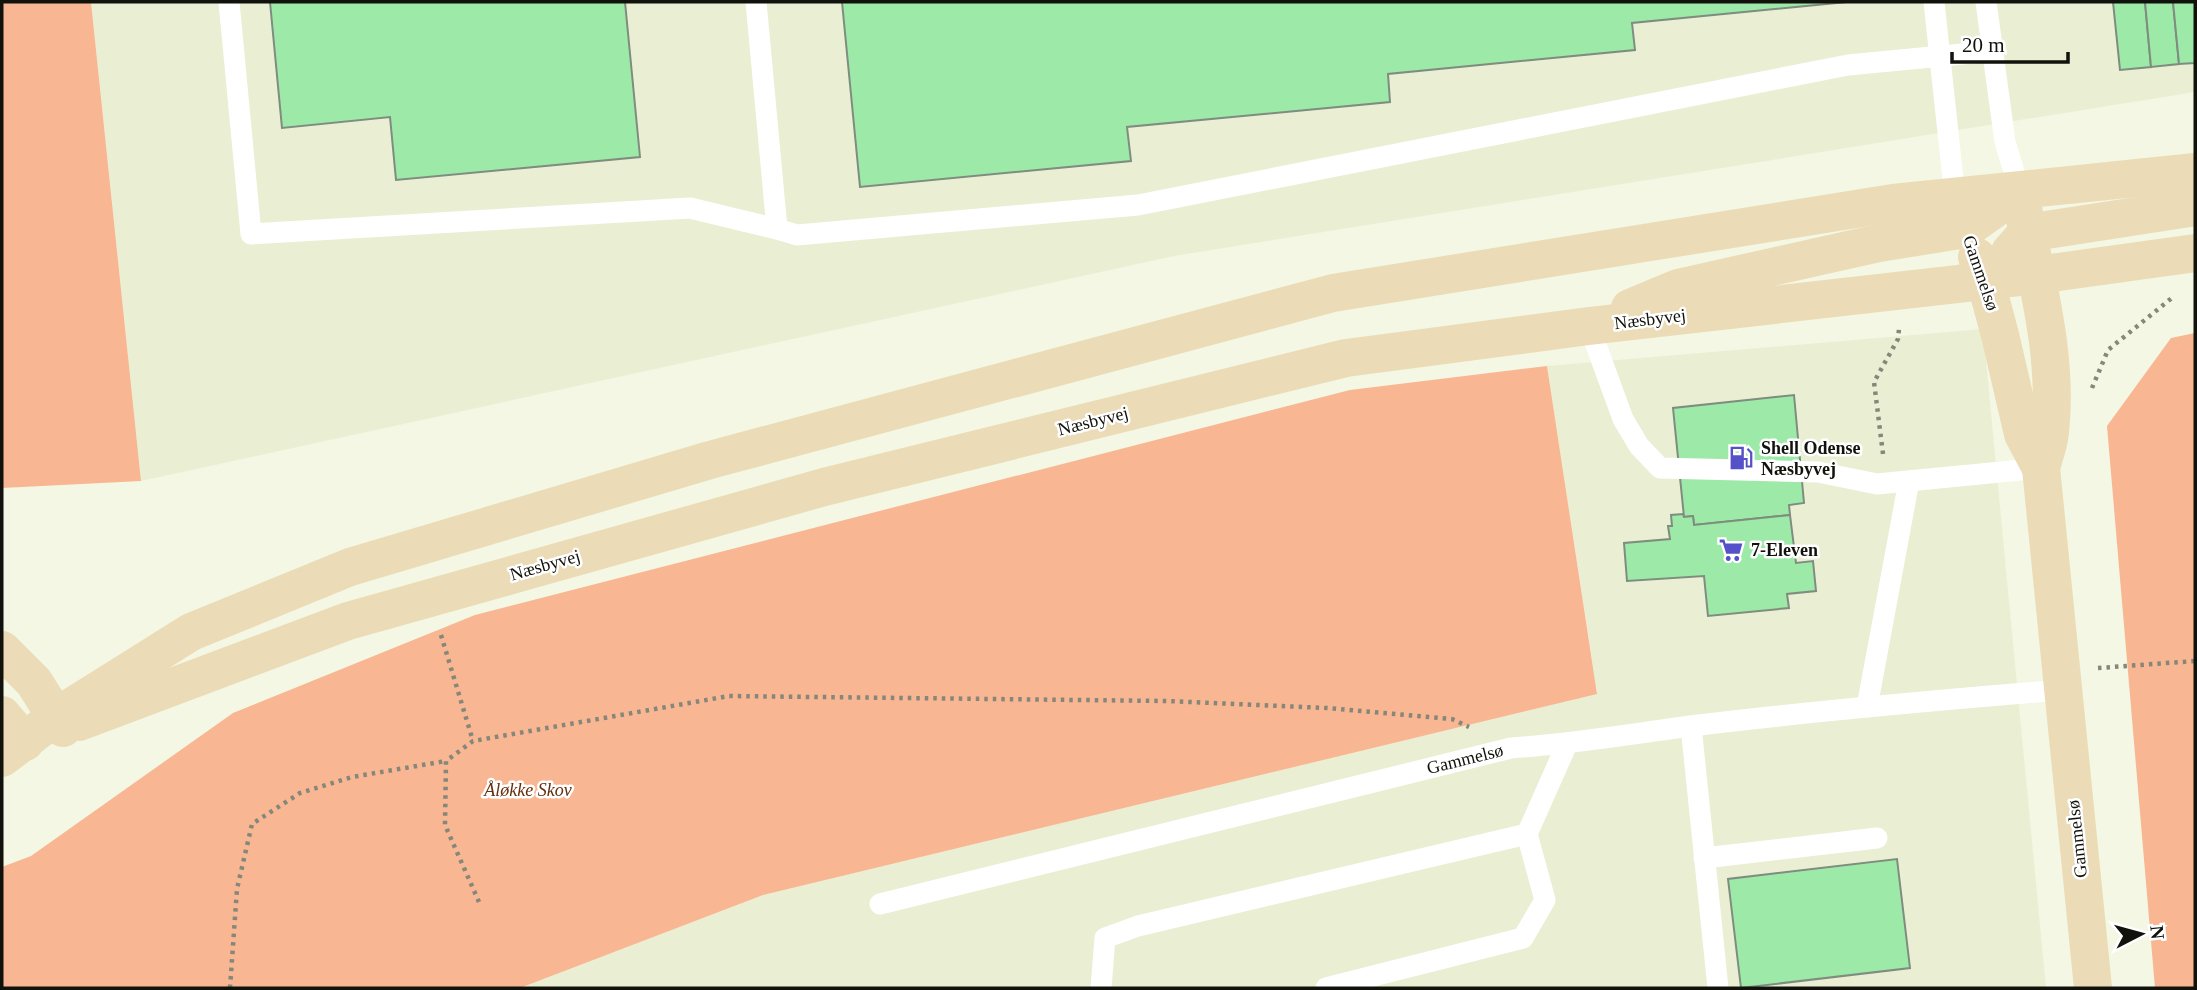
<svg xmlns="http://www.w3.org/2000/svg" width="2197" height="990" font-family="'Times New Roman',serif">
<rect width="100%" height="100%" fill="#f3f7e3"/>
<g fill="#eaefd3">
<polygon points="91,2 2195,2 2195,92 1174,256 141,481"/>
<polygon points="1983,329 2046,988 520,988 762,895 1597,693 1547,366"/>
</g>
<g fill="#f9b692">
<polygon points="2,2 91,2 141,481 2,488"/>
<polygon points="2195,333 2195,988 2155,988 2107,426 2171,338"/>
<polygon points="1547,366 1597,694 763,895 520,988 2,988 2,867 31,856 233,713 475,615 1350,390"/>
</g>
<g fill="#9de9a8" stroke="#7e8d7f" stroke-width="2">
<polygon points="270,2 625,2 640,157 396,180 390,117 282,128"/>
<polygon points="842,2 1847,2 1632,23 1635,50 1388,74 1390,102 1127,127 1131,161 860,187"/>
<polygon points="2113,2 2145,2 2151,67 2120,70"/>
<polygon points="2145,2 2173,2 2179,64 2151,67"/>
<polygon points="2173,2 2195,2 2195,63 2179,64"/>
<polygon points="1794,395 1804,503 1789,505 1790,515 1694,525 1693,516 1684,517 1673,408"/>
<polygon points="1683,514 1684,517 1693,516 1694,525 1790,515 1796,563 1813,561 1816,591 1787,594 1789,608 1708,616 1704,576 1627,581 1624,543 1670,539 1668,526 1672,526 1671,515"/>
<polygon points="1897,859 1910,968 1741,988 1728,879"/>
</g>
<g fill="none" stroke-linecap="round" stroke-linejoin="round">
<g stroke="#85877a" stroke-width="4.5" stroke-dasharray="3.5 5" stroke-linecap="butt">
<polyline points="2092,388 2108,350 2173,297"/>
<polyline points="1883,454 1874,382 1898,339 1899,329"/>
<polyline points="441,635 473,741"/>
<polyline points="2098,668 2195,661"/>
<polyline points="479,902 445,825 446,761 473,741 729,696 1167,701 1327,708 1452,719 1469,727"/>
<polyline points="230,988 237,889 252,824 300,793 352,777 446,761"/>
</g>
<g stroke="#fff" stroke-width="21">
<polyline points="229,2 251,234 690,208 777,229 756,2"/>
<polyline points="1934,2 1955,198"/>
<polyline points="1986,2 2005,142 2020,191"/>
<polyline points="777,229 797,235 1138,205 1848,65 1994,51"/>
<polyline points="1589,326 1623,419 1639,446 1660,468 1818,472 1877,484 2041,468"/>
<polyline points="1867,707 1909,481"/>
<polyline points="1691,726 1718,988"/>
<polyline points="1704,858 1877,838"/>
<path d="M880,904l631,-156c60,-4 119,-14 180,-22 123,-15 247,-26 371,-36"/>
<polyline points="1101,988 1105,938 1138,926 1527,834"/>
<polyline points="1326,988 1523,938 1545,900 1527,834 1567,744"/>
</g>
<g stroke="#ebdcb7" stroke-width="38">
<path d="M2020,191c13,80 39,159 30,241 -1,12 -6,24 -9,36l52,520"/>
<polyline points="2010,252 2027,233 2195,207"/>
<polyline points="1977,257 1985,279 2000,335 2023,434 2041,468"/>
<polyline points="1630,308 1678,288 1879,243 1966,229 2017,193"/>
<polyline points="2,650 34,682 63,728"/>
<polyline points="2,715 25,742"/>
<polyline points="79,722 348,621 824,487 1346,358 1589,326 2037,275 2195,253"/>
<polyline points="2,758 57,716 191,632 350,567 710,460 1333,293 1893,203 2195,172"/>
</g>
</g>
<defs>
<g id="fuel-bare" transform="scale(1.89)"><path d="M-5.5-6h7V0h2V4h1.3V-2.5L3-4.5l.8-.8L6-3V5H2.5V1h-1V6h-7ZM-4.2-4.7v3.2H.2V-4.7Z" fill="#5551c8" stroke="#fff" stroke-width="2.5" paint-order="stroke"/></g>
<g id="supermarket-bare" transform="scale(1.89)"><path d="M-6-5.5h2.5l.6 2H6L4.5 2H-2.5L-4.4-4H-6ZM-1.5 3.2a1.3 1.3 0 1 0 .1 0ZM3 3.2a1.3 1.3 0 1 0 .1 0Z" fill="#5551c8" stroke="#fff" stroke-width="2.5" paint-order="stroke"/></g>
</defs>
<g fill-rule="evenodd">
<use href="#fuel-bare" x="1741" y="458"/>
<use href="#supermarket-bare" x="1731" y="550"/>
</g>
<g text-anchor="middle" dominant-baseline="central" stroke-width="5" stroke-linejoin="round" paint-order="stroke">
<g font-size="18" fill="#11120b" stroke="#fff">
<text transform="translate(1981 273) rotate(71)">Gammelsø</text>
<text transform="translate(1650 319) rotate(-7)">Næsbyvej</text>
<text transform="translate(1093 421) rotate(-14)">Næsbyvej</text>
<text transform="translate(545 565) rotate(-16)">Næsbyvej</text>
<text transform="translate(1465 759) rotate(-14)">Gammelsø</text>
<text transform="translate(2077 839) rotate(-96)">Gammelsø</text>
</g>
<g font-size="18" font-weight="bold" fill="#11120b" stroke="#fff" text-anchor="start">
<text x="1761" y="448">Shell Odense<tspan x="1761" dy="21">Næsbyvej</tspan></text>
<text x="1751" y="550">7-Eleven</text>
</g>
<g font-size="18" font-style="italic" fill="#65300d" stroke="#fff">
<text x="528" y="790">Åløkke Skov</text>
</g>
</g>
<rect width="2197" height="990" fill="none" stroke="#11120b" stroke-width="7"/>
<g transform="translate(2141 934) rotate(84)" stroke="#ffffff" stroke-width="5" paint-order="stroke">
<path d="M0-5L12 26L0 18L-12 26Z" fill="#11120b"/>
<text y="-10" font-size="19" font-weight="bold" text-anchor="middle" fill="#11120b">N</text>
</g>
<path d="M1952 52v10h116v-10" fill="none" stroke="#11120b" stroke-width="3.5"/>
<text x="1962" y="52" font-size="21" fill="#11120b" stroke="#ffffff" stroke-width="5" paint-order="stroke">20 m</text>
</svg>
